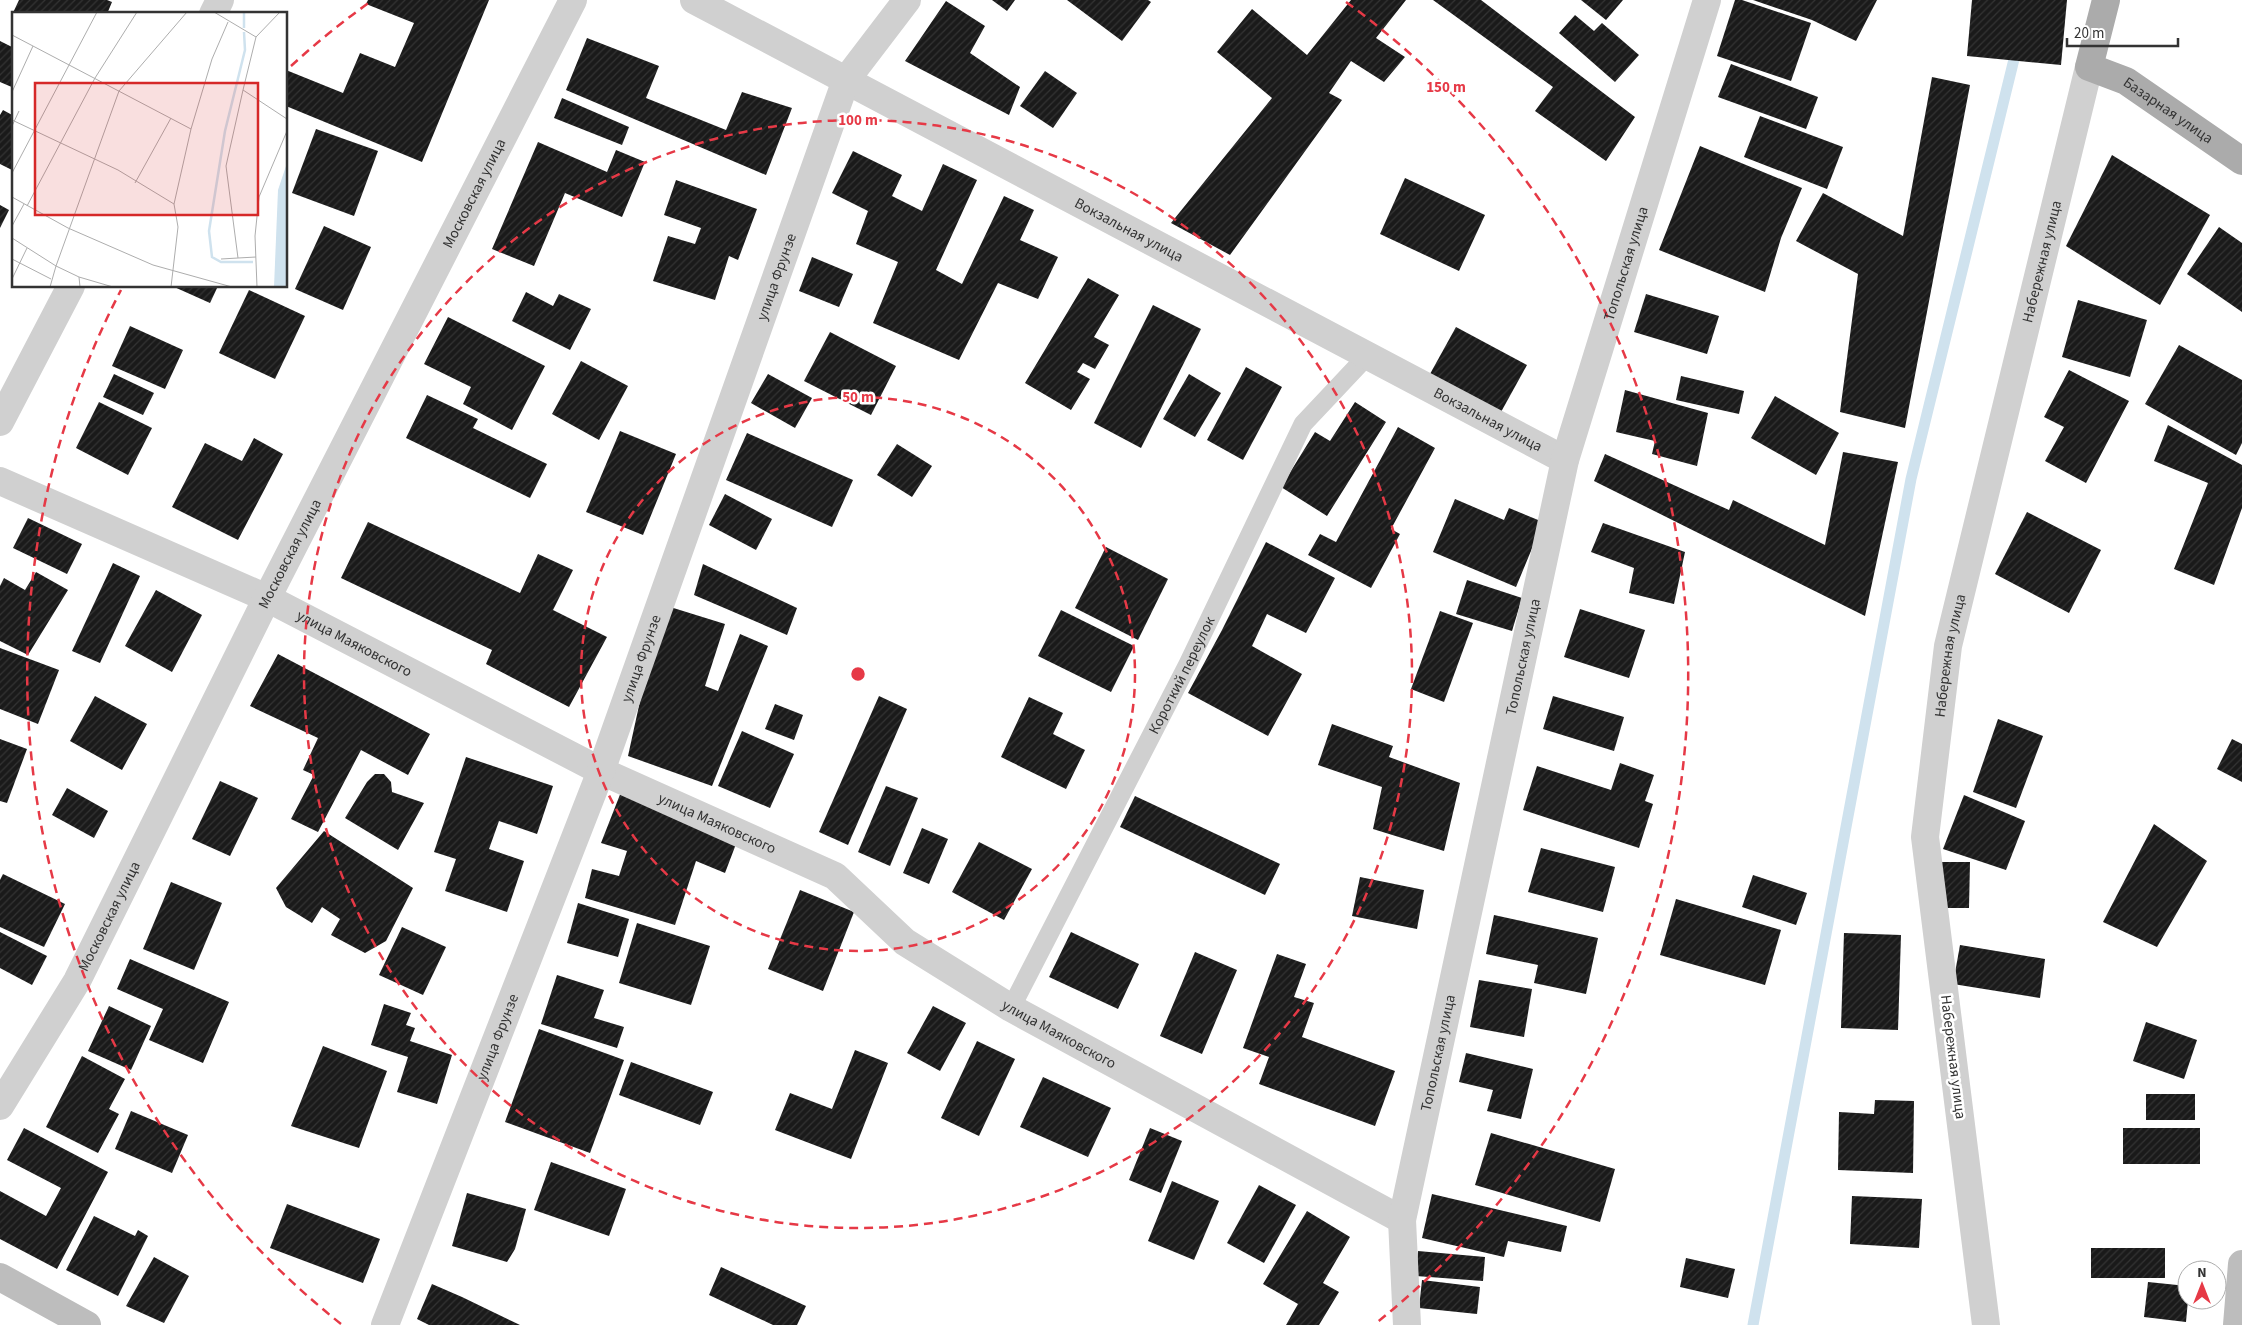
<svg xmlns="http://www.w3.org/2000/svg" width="2242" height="1325" font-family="'Source Sans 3',sans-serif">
<defs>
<pattern id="building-hatch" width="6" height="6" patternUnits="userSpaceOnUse" patternTransform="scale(1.25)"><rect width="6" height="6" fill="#1a1a1a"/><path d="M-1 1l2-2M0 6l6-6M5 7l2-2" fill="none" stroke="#333"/></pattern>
</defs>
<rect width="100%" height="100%" fill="#fff"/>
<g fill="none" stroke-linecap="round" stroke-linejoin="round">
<polyline stroke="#cfe2ee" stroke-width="11" points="1753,1325 1911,479 2017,47"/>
</g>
<g fill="url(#building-hatch)">
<polygon points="19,0 107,0 112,2 107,14 14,14 14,19 11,17"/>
<polygon points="368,0 489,0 422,162 286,106 286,70 343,93 360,53 395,67 414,23 366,4"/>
<polygon points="992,0 1015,0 1007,11"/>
<polygon points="1067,0 1148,0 1151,2 1122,41"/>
<polygon points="1351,0 1406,0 1376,38 1405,57 1384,82 1351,61 1329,93 1342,100 1230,255 1171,223 1272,98 1217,52 1252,9 1307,55"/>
<polygon points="1433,0 1481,0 1635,117 1606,161 1535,111 1553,87"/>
<polygon points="1581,0 1623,0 1606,20"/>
<polygon points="1735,0 1742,0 1811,23 1791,81 1717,56"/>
<polygon points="1753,0 1877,0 1856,41 1812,20"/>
<polygon points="1972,0 2067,0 2061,65 1967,56"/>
<polygon points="946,1 985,26 970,53 1020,87 1009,115 905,61"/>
<polygon points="1575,15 1594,31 1602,23 1639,55 1615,82 1559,33"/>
<polygon points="587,38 659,66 646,98 726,130 742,92 792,108 766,175 566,90"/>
<polygon points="0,41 14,48 14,88 0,82"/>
<polygon points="1731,64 1818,97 1806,129 1718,97"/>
<polygon points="1045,71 1077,93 1053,128 1020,106"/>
<polygon points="1932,77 1970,85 1905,428 1840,412 1858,274 1796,241 1823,193 1903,236"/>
<polygon points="562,98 629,127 622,145 554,118"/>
<polygon points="3,110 14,116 14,171 0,164 0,115"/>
<polygon points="1760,116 1843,147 1827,189 1744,157"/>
<polygon points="316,129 378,151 354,216 292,193"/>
<polygon points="538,142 607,172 616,150 645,162 622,217 565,193 534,266 492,249"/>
<polygon points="1700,146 1802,188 1781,238 1765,292 1659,250"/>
<polygon points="853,151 902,175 892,196 922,211 943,164 977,180 936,270 962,284 1004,196 1034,210 1020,240 1058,257 1038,299 998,283 959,360 873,323 898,262 856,244 868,211 832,193"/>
<polygon points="2112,155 2210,215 2160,305 2066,246"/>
<polygon points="1405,178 1485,215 1459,271 1380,234"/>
<polygon points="676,180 757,209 738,260 729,256 715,300 653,281 668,236 695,244 701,228 664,215"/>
<polygon points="0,205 9,210 0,228"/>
<polygon points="324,226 371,247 343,310 295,289"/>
<polygon points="2219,227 2242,243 2242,312 2187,274"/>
<polygon points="812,257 853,274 839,307 799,291"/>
<polygon points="1088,278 1119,295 1094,337 1109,345 1095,369 1083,363 1077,372 1090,379 1071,410 1025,383"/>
<polygon points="172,286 218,286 210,303"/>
<polygon points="249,290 305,316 275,379 219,353"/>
<polygon points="526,292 553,306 559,294 591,309 570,350 512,321"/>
<polygon points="1646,294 1719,316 1707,354 1634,332"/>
<polygon points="2078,300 2147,320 2130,377 2062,357"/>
<polygon points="1153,305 1201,329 1141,448 1094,423"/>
<polygon points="448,317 545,366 512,430 463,404 471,387 424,364"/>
<polygon points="130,326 183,350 165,389 112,366"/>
<polygon points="1456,327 1527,365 1501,412 1430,374"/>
<polygon points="830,332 896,366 871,415 804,381"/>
<polygon points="2179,345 2242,380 2242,443 2236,455 2145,404"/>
<polygon points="581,361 628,386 599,440 552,414"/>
<polygon points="1246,367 1282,387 1243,460 1207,440"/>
<polygon points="2069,370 2129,401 2086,483 2045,461 2064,427 2044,417"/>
<polygon points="114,374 154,393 143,415 103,397"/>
<polygon points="768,374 812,398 795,428 751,403"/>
<polygon points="1189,374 1221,393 1195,437 1163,419"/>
<polygon points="1681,376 1744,391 1739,414 1676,400"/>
<polygon points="1625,390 1708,413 1697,466 1652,454 1655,441 1616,432"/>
<polygon points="427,395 478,419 473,428 547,464 530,498 406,438"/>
<polygon points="1775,396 1839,433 1816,475 1751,438"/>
<polygon points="99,402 152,428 128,475 76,448"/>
<polygon points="1355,402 1386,422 1327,516 1281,487 1315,432 1330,441"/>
<polygon points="2168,425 2242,465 2242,508 2214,585 2174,569 2208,483 2154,461"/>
<polygon points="1398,427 1435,448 1391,529 1400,534 1371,588 1308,555 1320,534 1336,542"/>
<polygon points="620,431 676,454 643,535 586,512"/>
<polygon points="747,433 853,480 832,527 726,480"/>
<polygon points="254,438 283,454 238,540 172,507 205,443 242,461"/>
<polygon points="897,444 932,466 912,497 877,475"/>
<polygon points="1843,452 1898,462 1865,616 1594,481 1605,454 1729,510 1733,500 1825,545"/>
<polygon points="725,494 772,519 756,550 709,525"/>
<polygon points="1455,499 1504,520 1509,508 1543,522 1516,587 1433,552"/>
<polygon points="2027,512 2101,550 2069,613 1995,574"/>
<polygon points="28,518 82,544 67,574 13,548"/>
<polygon points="368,522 520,593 538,554 573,570 553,610 607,637 569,707 486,664 492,650 341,578"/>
<polygon points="1603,523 1685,552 1674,604 1629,593 1634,568 1591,552"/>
<polygon points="1266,542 1335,578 1306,633 1267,614 1252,646 1302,674 1268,736 1188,693 1222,630"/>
<polygon points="1106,547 1168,579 1138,640 1075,608"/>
<polygon points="113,563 140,576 100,663 72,651"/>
<polygon points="703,564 797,608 787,635 694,595"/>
<polygon points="36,572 68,590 28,655 0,641 0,586 4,578 25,590"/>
<polygon points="1467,580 1522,598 1512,631 1456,614"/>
<polygon points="156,590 202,615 172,672 125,646"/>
<polygon points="667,606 725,624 705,686 718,691 740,634 768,646 712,786 628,756 647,669"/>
<polygon points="1580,609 1645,630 1629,678 1564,657"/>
<polygon points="1061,610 1134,646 1111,692 1038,656"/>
<polygon points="1440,611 1473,623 1444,702 1411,689"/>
<polygon points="0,648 59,670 38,724 0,709"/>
<polygon points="278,654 430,734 408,775 361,750 318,832 291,819 314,775 303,770 318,738 250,706"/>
<polygon points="95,696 147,724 122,770 70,741"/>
<polygon points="879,696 907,709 848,845 819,832"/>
<polygon points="1553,696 1624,717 1614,751 1543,729"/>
<polygon points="1029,697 1063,713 1053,734 1085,750 1066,789 1001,757"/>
<polygon points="775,704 803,715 794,740 765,729"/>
<polygon points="1998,719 2043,736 2016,808 1973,792"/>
<polygon points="1332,724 1393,746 1389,757 1460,783 1444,851 1373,829 1382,787 1318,765"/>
<polygon points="742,731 794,754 770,808 718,786"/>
<polygon points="0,739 27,749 7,803 0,801"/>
<polygon points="2232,739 2242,744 2242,782 2217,769"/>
<polygon points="466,757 553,786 537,834 499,821 489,849 524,861 507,912 445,891 456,859 434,852"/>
<polygon points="1620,763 1654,775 1645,801 1653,804 1639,848 1523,810 1537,766 1611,790"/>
<polygon points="375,774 384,774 391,782 392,792 424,803 398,850 345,818 367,782"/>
<polygon points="220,781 258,798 230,856 192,839"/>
<polygon points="886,786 918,798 890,866 858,852"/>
<polygon points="67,788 108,811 94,838 52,815"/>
<polygon points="621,792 736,844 725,873 696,861 675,925 585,898 592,869 619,876 627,851 601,843"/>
<polygon points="1964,795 2025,821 2006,870 1943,849"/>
<polygon points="1135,796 1280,864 1265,895 1120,827"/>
<polygon points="2154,824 2207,861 2157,947 2103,922"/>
<polygon points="922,828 948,839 929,884 903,873"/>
<polygon points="324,831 413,888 386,941 365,953 331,935 340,919 322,907 312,923 286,907 276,888"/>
<polygon points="979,842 1032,869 1004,920 952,892"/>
<polygon points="1541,848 1615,867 1603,912 1528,892"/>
<polygon points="1941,862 1970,862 1969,908 1941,908"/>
<polygon points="3,874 65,904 44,947 0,927 0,880"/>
<polygon points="1753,875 1807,893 1796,925 1742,907"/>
<polygon points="1360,877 1424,890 1417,929 1352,916"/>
<polygon points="171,882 222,903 194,970 143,949"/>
<polygon points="800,890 854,912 823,991 768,969"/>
<polygon points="1676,899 1781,930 1765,985 1660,955"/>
<polygon points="578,903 629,919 618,957 567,943"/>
<polygon points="1494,915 1598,938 1586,994 1534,983 1538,965 1486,954"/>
<polygon points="637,923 710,946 691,1005 619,983"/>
<polygon points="402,927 446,947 423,995 379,975"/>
<polygon points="0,932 47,956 32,985 0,968"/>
<polygon points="1071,932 1139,964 1118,1009 1049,977"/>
<polygon points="1844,933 1901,935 1898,1030 1841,1028"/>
<polygon points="1960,945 2045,959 2040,998 1953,984"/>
<polygon points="1195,952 1237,970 1202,1054 1160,1036"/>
<polygon points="1277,954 1306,964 1294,997 1314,1003 1302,1037 1395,1071 1375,1126 1259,1084 1269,1057 1243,1048"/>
<polygon points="130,959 229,1002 203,1063 149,1040 163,1009 117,989"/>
<polygon points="557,975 604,990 594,1018 624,1027 617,1048 541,1024"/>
<polygon points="1479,980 1532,989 1524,1037 1470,1027"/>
<polygon points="384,1004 411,1013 406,1025 415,1028 410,1041 452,1055 437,1104 397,1092 408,1057 371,1045"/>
<polygon points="109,1006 151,1026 131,1070 88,1051"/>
<polygon points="933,1006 966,1023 940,1071 907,1053"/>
<polygon points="2146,1022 2197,1040 2184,1079 2133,1061"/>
<polygon points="539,1029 624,1060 590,1153 505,1122"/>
<polygon points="977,1041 1015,1059 979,1136 941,1118"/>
<polygon points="323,1046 387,1071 359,1148 291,1126"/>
<polygon points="855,1050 888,1063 851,1159 775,1130 790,1093 832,1109"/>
<polygon points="1466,1053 1533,1069 1521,1119 1487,1111 1493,1090 1459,1082"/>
<polygon points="82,1056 125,1079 109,1109 119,1114 98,1153 46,1127"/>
<polygon points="631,1062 713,1092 700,1125 619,1095"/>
<polygon points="1043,1077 1111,1108 1088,1157 1020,1127"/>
<rect x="2146" y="1094" width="49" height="26"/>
<polygon points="1875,1100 1914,1101 1913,1173 1838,1170 1839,1112 1874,1114"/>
<polygon points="131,1111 188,1135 172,1173 115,1149"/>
<polygon points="24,1128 108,1172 57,1269 0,1239 0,1191 46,1216 61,1188 7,1160"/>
<polygon points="1150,1128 1182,1141 1161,1193 1129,1180"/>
<rect x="2123" y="1128" width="77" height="36"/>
<polygon points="1491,1133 1615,1169 1600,1222 1475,1185"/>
<polygon points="551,1162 626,1189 609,1236 534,1210"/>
<polygon points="1172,1181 1219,1201 1194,1260 1148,1241"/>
<polygon points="1259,1185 1296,1205 1264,1263 1227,1243"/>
<polygon points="467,1193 526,1209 515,1249 507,1262 452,1246"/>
<polygon points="1432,1194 1567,1226 1561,1252 1508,1241 1504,1257 1422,1238"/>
<polygon points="1852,1196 1922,1199 1919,1248 1850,1244"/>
<polygon points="287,1204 380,1239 363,1283 270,1248"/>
<polygon points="1307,1211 1350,1237 1323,1283 1339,1292 1319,1325 1286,1325 1298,1304 1263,1284"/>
<polygon points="94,1216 135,1236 138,1230 148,1236 118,1296 66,1270"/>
<rect x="2091" y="1248" width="74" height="30"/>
<polygon points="1418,1251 1485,1257 1483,1281 1416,1276"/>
<polygon points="154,1257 189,1276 164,1323 126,1306"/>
<polygon points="1686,1258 1735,1269 1728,1298 1680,1287"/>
<polygon points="721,1267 806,1306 797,1325 773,1325 709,1295"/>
<polygon points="1422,1280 1480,1287 1477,1314 1419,1308"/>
<polygon points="2148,1282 2187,1286 2188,1300 2186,1322 2144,1317"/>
<polygon points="432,1284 462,1297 520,1325 429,1325 417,1319"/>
</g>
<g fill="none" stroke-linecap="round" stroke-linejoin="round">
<path stroke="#d0d0d0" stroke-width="19" id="s1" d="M1011,1008l177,-344 115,-240 65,-69"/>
<g stroke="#d0d0d0" stroke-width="28">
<path id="s2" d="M694,0l871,460"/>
<polyline points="213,14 220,0"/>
<polyline points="0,422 71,286"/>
<path id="s3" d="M0,481l267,117 334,173 234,105 70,66 106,66 391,212"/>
<path id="s4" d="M0,1106l77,-125 190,-383 306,-598"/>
<path id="s5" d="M385,1325l216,-554 245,-691 61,-80"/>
<path id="s6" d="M1407,1325l-5,-105 163,-760 142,-460"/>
<path id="s7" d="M1986,1325l-61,-488 23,-191 141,-579"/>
</g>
<g stroke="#bdbdbd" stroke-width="28">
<polyline points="0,1277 87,1325"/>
<polyline points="2237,1325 2242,1264"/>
</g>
<path stroke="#ababab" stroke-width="28" id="s8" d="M2106,0l-17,67 37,14 116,80"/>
</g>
<g fill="none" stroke="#e63946" stroke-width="2.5" stroke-dasharray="9 6">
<circle cx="858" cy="674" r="277"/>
<circle cx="858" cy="674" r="554"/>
<path d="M341 1324A831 831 0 0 1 121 290M291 66A831 831 0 0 1 370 2M1346 2A831 831 0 0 1 1375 1324"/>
</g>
<g text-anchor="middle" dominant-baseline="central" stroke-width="5" stroke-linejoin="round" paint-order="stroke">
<g font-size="15" fill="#333" stroke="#fff">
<text stroke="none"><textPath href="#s8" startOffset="160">Базарная улица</textPath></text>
<text stroke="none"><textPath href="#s4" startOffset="1029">Московская улица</textPath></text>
<text stroke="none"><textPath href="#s2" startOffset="492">Вокзальная улица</textPath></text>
<text stroke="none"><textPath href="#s7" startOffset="1080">Набережная улица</textPath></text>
<text stroke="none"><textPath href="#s6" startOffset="1088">Топольская улица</textPath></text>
<text stroke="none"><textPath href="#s5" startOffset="1119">улица Фрунзе</textPath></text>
<text stroke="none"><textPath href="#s2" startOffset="898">Вокзальная улица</textPath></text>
<text stroke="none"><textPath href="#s4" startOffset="624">Московская улица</textPath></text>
<text stroke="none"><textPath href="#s3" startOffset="390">улица Маяковского</textPath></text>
<text stroke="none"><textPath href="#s6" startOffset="681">Топольская улица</textPath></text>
<text stroke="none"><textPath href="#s7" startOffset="675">Набережная улица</textPath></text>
<text stroke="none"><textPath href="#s5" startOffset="714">улица Фрунзе</textPath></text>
<text stroke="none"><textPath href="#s1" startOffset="374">Короткий переулок</textPath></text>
<text stroke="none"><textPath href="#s3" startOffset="795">улица Маяковского</textPath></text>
<text stroke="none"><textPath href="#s4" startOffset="219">Московская улица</textPath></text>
<text stroke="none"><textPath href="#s3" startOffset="1200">улица Маяковского</textPath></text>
<text stroke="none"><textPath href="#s5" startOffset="309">улица Фрунзе</textPath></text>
<text stroke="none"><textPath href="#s6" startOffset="276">Топольская улица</textPath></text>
<text transform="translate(1953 1057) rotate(83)">Набережная улица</text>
</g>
</g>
<g transform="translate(12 12)">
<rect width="275" height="275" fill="#fff"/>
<path d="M275,151v124h-13l4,-97z" fill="#cfe2ee"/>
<path fill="none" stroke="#cfe2ee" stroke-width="2.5" d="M232,0v16M232,20l1,18 -20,81 -16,100 3,26 9,5h32"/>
<path fill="none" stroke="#adadad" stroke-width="1" d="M202,0l42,25 -13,53 44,29M0,23l179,94M244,25l24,-25M231,78l-17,76 12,92 18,-1M0,80l21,-46M0,108l106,50 56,34M0,114l7,-15M0,161l85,-161M123,171l36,-65M0,185l56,31 85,37 79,22M15,194l68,-128 42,-66M0,214l12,-22M0,226l44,28 63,-175 68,-79M0,247l39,20M209,247l17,-1M67,265l34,10M0,267l15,-31M38,275l6,-21 23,11 1,10M159,275l7,-60 -4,-23 17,-75 21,-70 16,-37M245,275l-2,-51 4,-39 28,-66"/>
<path fill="#d62828" fill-opacity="0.15" stroke="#d62828" stroke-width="2.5" d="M23,71h223v132h-223z"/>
<rect width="275" height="275" fill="none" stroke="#333" stroke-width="2.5"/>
</g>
<circle cx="858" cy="674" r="8" fill="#e63946" stroke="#fff" stroke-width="2.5"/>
<g font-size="15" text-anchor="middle" font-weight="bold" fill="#e63946" stroke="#fff" stroke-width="5" stroke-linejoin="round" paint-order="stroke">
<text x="1446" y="92">150 m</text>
<text x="858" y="125">100 m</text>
<text x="858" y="402">50 m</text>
</g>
<g transform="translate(2202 1285)"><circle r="24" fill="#ffffff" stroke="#adadad"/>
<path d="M0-4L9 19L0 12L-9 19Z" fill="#e63946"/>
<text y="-8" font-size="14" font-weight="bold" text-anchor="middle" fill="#333333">N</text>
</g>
<path d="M2067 38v8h111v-8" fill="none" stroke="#333333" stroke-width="2.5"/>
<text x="2074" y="38" font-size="15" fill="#333333" stroke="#ffffff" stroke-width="4" paint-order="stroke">20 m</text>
</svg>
